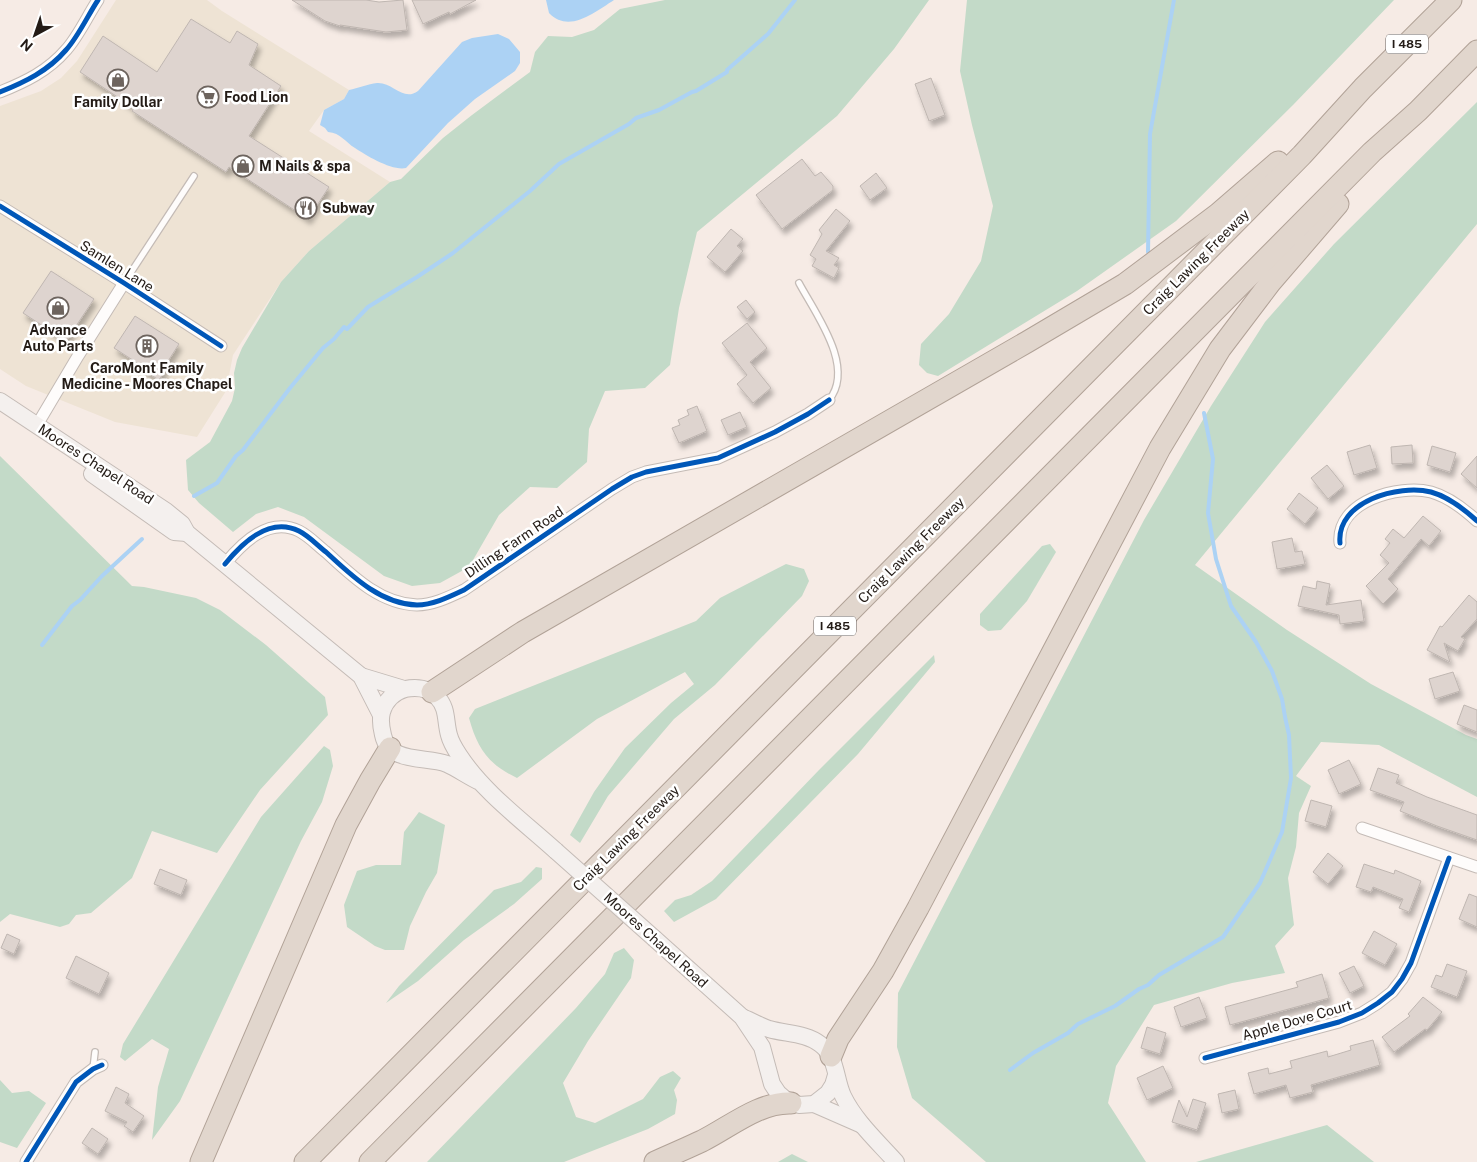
<svg xmlns="http://www.w3.org/2000/svg" width="1477" height="1162" font-family="'Public Sans',sans-serif">
<defs>
<filter id="shadow"><feDropShadow dx="3" dy="5.5" stdDeviation="2.5" flood-color="#0004"/></filter>
</defs>
<rect width="100%" height="100%" fill="#f6ebe5"/>
<polygon fill="#eee3d4" points="116,0 207,0 222,11 349,90 344,99 324,110 309,131 390,182 309,251 281,282 233,355 226,391 197,437 115,422 26,386 0,369 0,106 41,91 61,78 77,61"/>
<g fill="#c3dac8">
<polygon points="665,0 929,0 894,49 837,116 697,232 679,308 670,365 645,388 605,391 589,429 587,462 557,488 530,487 499,515 469,567 440,583 412,586 384,576 304,517 278,507 256,514 233,532 199,503 188,490 186,460 210,442 232,401 235,388 234,373 237,360 242,348 281,282 309,251 390,182 401,179 443,138 472,115 530,72 535,52 548,36 572,37 594,30 620,9"/>
<polygon points="967,0 1394,0 1293,105 1176,221 1077,291 938,376 927,373 919,365 921,344 949,314 981,261 993,206 972,125 960,71"/>
<polygon points="1477,102 1477,224 1195,565 1287,630 1371,684 1466,735 1477,739 1477,797 1379,745 1321,742 1296,776 1311,786 1299,813 1296,847 1288,878 1294,925 1275,946 1285,973 1232,983 1154,1005 1116,1066 1108,1103 1146,1162 986,1162 912,1098 897,1047 898,993 1144,520 1211,406 1265,322 1334,244"/>
<polygon points="0,456 132,586 144,587 196,598 220,610 266,645 325,697 328,715 260,790 217,853 152,831 132,878 91,913 76,915 69,924 60,927 10,914 0,922"/>
<polygon points="1050,544 1056,552 1027,601 1001,630 988,631 980,625 980,614 1042,546"/>
<path d="M786,564l18,5 5,12 -7,15 -87,89 -41,34 -66,77 -28,47 -10,-8 24,-43 31,-44 46,-45 23,-19 -9,-12 -88,47 -80,59c-28,-13 -40,-30 -48,-60l6,-9 221,-88 24,-23z"/>
<polygon points="934,655 935,662 858,754 716,899 674,922 664,911 675,900 691,895 712,881 819,770"/>
<polygon points="324,746 330,750 333,766 322,802 301,841 180,1101 152,1140 158,1087 169,1049 152,1039 125,1061 120,1057 123,1044 261,817"/>
<polygon points="419,812 445,825 437,873 426,892 410,926 404,950 385,950 375,946 347,927 344,905 357,871 376,865 401,865 404,832"/>
<polygon points="536,867 542,868 542,879 514,904 464,940 418,981 386,1003 399,986 494,890 521,882"/>
<polygon points="624,948 634,960 631,978 588,1041 563,1083 576,1117 595,1123 643,1099 660,1077 673,1071 681,1078 674,1090 677,1100 675,1114 648,1129 564,1162 427,1162 576,1008 605,974 614,953"/>
<polygon points="0,1080 12,1093 29,1091 46,1103 17,1148 0,1142"/>
<polygon points="1327,1125 1374,1162 1196,1162"/>
<polygon points="792,1154 808,1162 778,1162"/>
</g>
<g fill="#acd2f4">
<path d="M546,0h68c-19,12 -45,34 -65,13z"/>
<path d="M498,34l11,5 11,13v11l-5,8 -40,28 -27,24 -42,45c-14,3 -39,-12 -51,-20 -10,-6 -14,-15 -27,-16l-3,-4 -5,-3 4,-15 20,-11 5,-9c9,-2 19,-6 28,-7 16,-1 26,19 41,8l44,-49 10,-4z"/>
</g>
<g fill="none" stroke-linecap="round" stroke-linejoin="round">
<g stroke="#acd2f4" stroke-width="4">
<polyline points="1148,252 1150,134 1174,0"/>
<polyline points="194,496 217,483 236,456 243,450 290,388 323,348 334,339 344,327 347,329 368,307 417,277 453,253 530,191 559,164 629,124 636,118 659,110 692,92 696,91 727,72 727,70 768,34 795,0"/>
<polyline points="42,645 72,606 80,600 102,576 142,539"/>
<polyline points="1010,1070 1033,1053 1068,1033 1078,1024 1115,1006 1139,989 1148,985 1159,975 1223,937 1260,883 1282,832 1291,778 1289,735 1285,717 1282,699 1272,671 1256,642 1231,606 1216,559 1208,513 1213,459 1204,413"/>
</g>
</g>
<g fill="#ded4cf" stroke="#bfb6b1" filter="url(#shadow)">
<polygon points="292,0 366,0 379,2 403,0 407,30 386,32 340,25 340,26 325,21"/>
<polygon points="412,0 476,0 450,14 449,12 423,24"/>
<polygon points="191,19 230,43 237,31 258,44 249,65 281,86 249,136 329,187 308,219 229,167 226,172 132,111 134,108 80,72 103,36 157,72"/>
<polygon points="931,78 945,115 929,121 915,84"/>
<polygon points="802,159 815,176 821,172 833,186 833,190 782,229 756,195"/>
<polygon points="876,173 887,188 870,200 860,186"/>
<polygon points="836,209 850,221 826,251 839,258 834,265 839,268 834,278 812,266 816,259 810,255 822,234 819,230"/>
<polygon points="731,229 743,239 737,246 743,251 725,272 707,257"/>
<polygon points="51,271 94,299 66,341 23,313"/>
<polygon points="746,300 755,312 747,319 737,307"/>
<polygon points="135,316 179,344 163,369 165,371 159,380 140,368 142,366 114,348"/>
<polygon points="747,323 767,348 750,362 771,388 753,403 737,384 747,375 722,343"/>
<polygon points="697,406 707,431 679,443 672,428 680,425 678,420 689,415 687,410"/>
<polygon points="740,412 747,427 728,435 721,420"/>
<polygon points="1370,445 1377,468 1354,475 1347,452"/>
<polygon points="1412,445 1413,463 1392,464 1391,447"/>
<polygon points="1432,446 1456,453 1450,472 1427,465"/>
<polygon points="1477,456 1477,488 1461,474"/>
<polygon points="1327,465 1344,486 1328,499 1311,478"/>
<polygon points="1299,493 1318,508 1305,524 1287,509"/>
<polygon points="1423,516 1441,531 1429,546 1421,539 1388,579 1398,589 1383,604 1366,586 1389,563 1380,555 1390,543 1385,539 1393,529 1404,538"/>
<polygon points="1292,538 1295,552 1302,551 1305,564 1277,569 1272,542"/>
<polygon points="1317,581 1330,584 1326,605 1361,600 1364,621 1340,624 1339,615 1298,606 1303,586 1316,589"/>
<polygon points="1469,595 1477,602 1477,619 1461,637 1465,639 1458,651 1444,643 1450,662 1427,650 1440,626 1442,627"/>
<polygon points="1453,672 1460,691 1435,699 1429,679"/>
<polygon points="1464,705 1477,710 1477,732 1457,724"/>
<polygon points="1349,760 1361,784 1339,794 1328,770"/>
<polygon points="1378,768 1399,775 1396,783 1427,797 1477,815 1477,840 1437,826 1400,811 1404,802 1370,790"/>
<polygon points="1311,800 1332,806 1326,827 1305,821"/>
<polygon points="1328,853 1343,866 1328,884 1313,872"/>
<polygon points="1364,864 1394,874 1395,870 1421,881 1409,912 1399,908 1403,899 1373,887 1371,892 1356,887"/>
<polygon points="160,869 187,880 181,895 154,884"/>
<polygon points="1469,894 1477,897 1477,927 1459,919"/>
<polygon points="1374,931 1397,944 1385,965 1362,953"/>
<polygon points="7,934 20,940 14,954 1,948"/>
<polygon points="76,956 109,973 99,994 66,978"/>
<polygon points="1447,964 1467,971 1457,997 1431,987 1436,975 1442,977"/>
<polygon points="1354,966 1364,986 1350,993 1339,973"/>
<polygon points="1322,974 1329,998 1230,1025 1225,1007 1298,987 1296,982"/>
<polygon points="1199,997 1207,1018 1181,1027 1174,1007"/>
<polygon points="1423,997 1442,1012 1427,1030 1425,1029 1394,1052 1382,1037 1410,1016 1408,1014"/>
<polygon points="1147,1027 1166,1033 1160,1054 1141,1048"/>
<polygon points="1373,1040 1380,1065 1311,1085 1313,1092 1290,1098 1286,1085 1254,1094 1248,1073 1268,1068 1269,1074 1292,1068 1290,1061 1327,1051 1328,1057 1351,1050 1350,1046"/>
<polygon points="1163,1066 1173,1088 1147,1100 1137,1078"/>
<polygon points="116,1087 129,1094 125,1103 144,1116 133,1132 124,1126 127,1122 105,1111"/>
<polygon points="1235,1090 1239,1109 1222,1113 1218,1094"/>
<polygon points="1193,1099 1206,1103 1197,1130 1172,1122 1179,1100 1187,1117"/>
<polygon points="92,1128 108,1139 98,1154 82,1143"/>
</g>
<g fill="none" stroke-linecap="round" stroke-linejoin="round">
<g stroke="#c4bbb6" stroke-width="8">
<g id="lane">
<polyline points="124,283 194,176"/>
<path d="M799,283c16,30 57,84 30,117"/>
<polyline points="93,1069 95,1052"/>
</g>
</g>
<g stroke="#c4bbb6" stroke-width="13">
<g id="street">
<path d="M0,92c25,-10 48,-21 66,-42 12,-13 22,-35 32,-50"/>
<polyline points="0,206 124,283 221,346"/>
<polyline points="37,425 78,356 124,283"/>
<path d="M1340,543c-4,-42 59,-59 91,-51 18,5 33,17 46,29"/>
<path d="M225,564c17,-21 44,-48 74,-33 10,5 18,14 27,21 25,23 54,52 91,53 16,0 32,-8 47,-15l148,-101 20,-12 14,-5 72,-14 57,-26 33,-18 21,-14"/>
<polyline points="1362,828 1477,867"/>
<polyline points="1205,1058 1339,1022 1362,1013 1378,1003 1392,992 1402,979 1411,963 1449,858"/>
<polyline points="26,1162 76,1082 93,1069 102,1065"/>
</g>
</g>
<g stroke="#c4bbb6" stroke-width="18">
<g id="secondary">
<polyline points="0,401 166,511 182,524 187,533 361,676 381,715"/>
<polyline points="92,474 174,532 187,533"/>
<polyline points="361,676 404,689"/>
<path d="M480,782c-11,-5 -22,-13 -33,-18 -21,-8 -58,0 -64,-29 -2,-8 -3,-16 -1,-23 3,-11 12,-20 23,-23 11,-2 24,-1 32,8 11,11 8,24 12,38 2,8 6,14 10,20 24,37 65,67 97,96"/>
<polyline points="655,939 742,1017 762,1047 772,1084 778,1093 785,1099 799,1105 814,1104 828,1093 833,1085 836,1075"/>
<path d="M744,1018c8,3 16,8 25,11 17,5 37,4 51,15 17,12 15,35 23,52 12,25 35,46 53,66"/>
<polyline points="814,1104 862,1125"/>
</g>
</g>
<g stroke="#b1a297" stroke-width="23">
<g id="highway">
<polyline points="432,692 523,632 1027,342 1125,284 1218,214 1278,162"/>
<polyline points="831,1056 838,1039 883,971 918,908 1160,448 1220,349 1270,283 1338,204"/>
<polyline points="201,1162 346,825 370,781 390,748"/>
<polyline points="305,1162 1302,155 1363,88 1451,0"/>
<polyline points="370,1162 1372,152 1418,111 1477,51"/>
<path d="M655,1162c16,-7 32,-14 47,-21 28,-14 57,-39 89,-38"/>
</g>
</g>
<use href="#lane" stroke="#fefcfb" stroke-width="5.5"/>
<use href="#street" stroke="#fefcfb" stroke-width="11"/>
<use href="#secondary" stroke="#f4f0ee" stroke-width="16"/>
<use href="#highway" stroke="#e1d6cd" stroke-width="21"/>
<g stroke="#c4bbb6" stroke-width="18" stroke-linecap="butt">
<polyline id="secondary-bridge" points="556,851 655,939"/>
</g>
<use href="#secondary-bridge" stroke="#f4f0ee" stroke-width="16"/>
<g stroke="#fff" stroke-width="8">
<g id="cycleway">
<path d="M0,92c25,-10 48,-21 66,-42 12,-13 22,-35 32,-50"/>
<polyline points="0,206 124,283 221,346"/>
<path d="M1340,543c-4,-42 59,-59 91,-51 18,5 33,17 46,29"/>
<path d="M225,564c17,-21 44,-48 74,-33 10,5 18,14 27,21 25,23 54,52 91,53 16,0 32,-8 47,-15l148,-101 20,-12 14,-5 72,-14 57,-26 33,-18 21,-14"/>
<polyline points="1205,1058 1339,1022 1362,1013 1378,1003 1392,992 1402,979 1411,963 1449,858"/>
<polyline points="26,1162 76,1082 93,1069 102,1065"/>
</g>
</g>
<use href="#cycleway" stroke="#0057b8" stroke-width="5"/>
</g>
<defs>
<g id="shop-ring" transform="scale(1.125)"><circle r="9.5" fill="#fff" stroke="#6d645e" stroke-width="1.5"/><path d="M-5-2.5h2.3a2.7 3.5 0 0 1 5.4 0H5L5.5 6h-11ZM-1.5-2.5h3a1.5 2.3 0 0 0-3 0Z" fill="#6d645e"/></g>
<g id="supermarket-ring" transform="scale(1.125)"><circle r="9.5" fill="#fff" stroke="#6d645e" stroke-width="1.5"/><path d="M-6-5.5h2.5l.6 2H6L4.5 2H-2.5L-4.4-4H-6ZM-1.5 3.2a1.3 1.3 0 1 0 .1 0ZM3 3.2a1.3 1.3 0 1 0 .1 0Z" fill="#6d645e"/></g>
<g id="restaurant-ring" transform="scale(1.125)"><circle r="9.5" fill="#fff" stroke="#6d645e" stroke-width="1.5"/><path d="M-5-6h1v4h1v-4h1v4h1v-4h1v5L-1.5 .5V6h-2V.5L-5-1ZM5-6V6H3V1.5H1.5Q1.5-4 5-6Z" fill="#6d645e"/></g>
<g id="building-ring" transform="scale(1.125)"><circle r="9.5" fill="#fff" stroke="#6d645e" stroke-width="1.5"/><path d="M-4-6H4V6H1V3H-1V6H-4ZM-2.5-4.3h1.7v1.8h-1.7ZM.8-4.3h1.7v1.8H.8ZM-2.5-1h1.7V.8h-1.7ZM.8-1h1.7V.8H.8Z" fill="#6d645e"/></g>
</defs>
<g fill-rule="evenodd">
<use href="#shop-ring" x="118" y="80"/>
<use href="#supermarket-ring" x="208" y="97"/>
<use href="#shop-ring" x="243" y="166"/>
<use href="#restaurant-ring" x="306" y="208"/>
<use href="#shop-ring" x="58" y="308"/>
<use href="#building-ring" x="147" y="346"/>
</g>
<g text-anchor="middle" dominant-baseline="central" stroke-width="5" stroke-linejoin="round" paint-order="stroke">
<g fill="#fff" stroke="#655f5c" stroke-width="1">
<rect x="1386" y="34.5" width="42" height="19" rx="4"/>
<rect x="814" y="616.5" width="42" height="19" rx="4"/>
</g>
<g font-size="12" font-weight="bold" fill="#231b16">
<text x="1407" y="44">I 485</text>
<text x="835" y="626">I 485</text>
</g>
<g font-size="14" font-weight="bold" fill="#231b16" stroke="#fff" text-anchor="start">
<text x="224" y="97">Food Lion</text>
<text x="118" y="102" text-anchor="middle">Family Dollar</text>
<text x="259" y="166">M Nails &amp; spa</text>
<text x="322" y="208">Subway</text>
<text x="58" y="330" text-anchor="middle">Advance<tspan x="58" dy="16">Auto Parts</tspan></text>
<text x="147" y="368" text-anchor="middle">CaroMont Family<tspan x="147" dy="16">Medicine - Moores Chapel</tspan></text>
</g>
<g font-size="14" fill="#231b16" stroke="#fff">
<text transform="translate(1196 262) rotate(-45)">Craig Lawing Freeway</text>
<text transform="translate(117 266) rotate(32)">Samlen Lane</text>
<text transform="translate(96 464) rotate(33)">Moores Chapel Road</text>
<text transform="translate(514 542) rotate(-34)">Dilling Farm Road</text>
<text transform="translate(911 550) rotate(-45)">Craig Lawing Freeway</text>
<text transform="translate(626 838) rotate(-45)">Craig Lawing Freeway</text>
<text transform="translate(656 940) rotate(42)">Moores Chapel Road</text>
<text transform="translate(1297 1020) rotate(-16)">Apple Dove Court</text>
</g>
</g>
<g transform="translate(35 35) rotate(220)" stroke="#ffffff" stroke-width="4" paint-order="stroke">
<path d="M0-4L9 19L0 12L-9 19Z" fill="#231b16"/>
<text y="-8" font-size="14" font-weight="bold" text-anchor="middle" fill="#231b16">N</text>
</g>
</svg>
